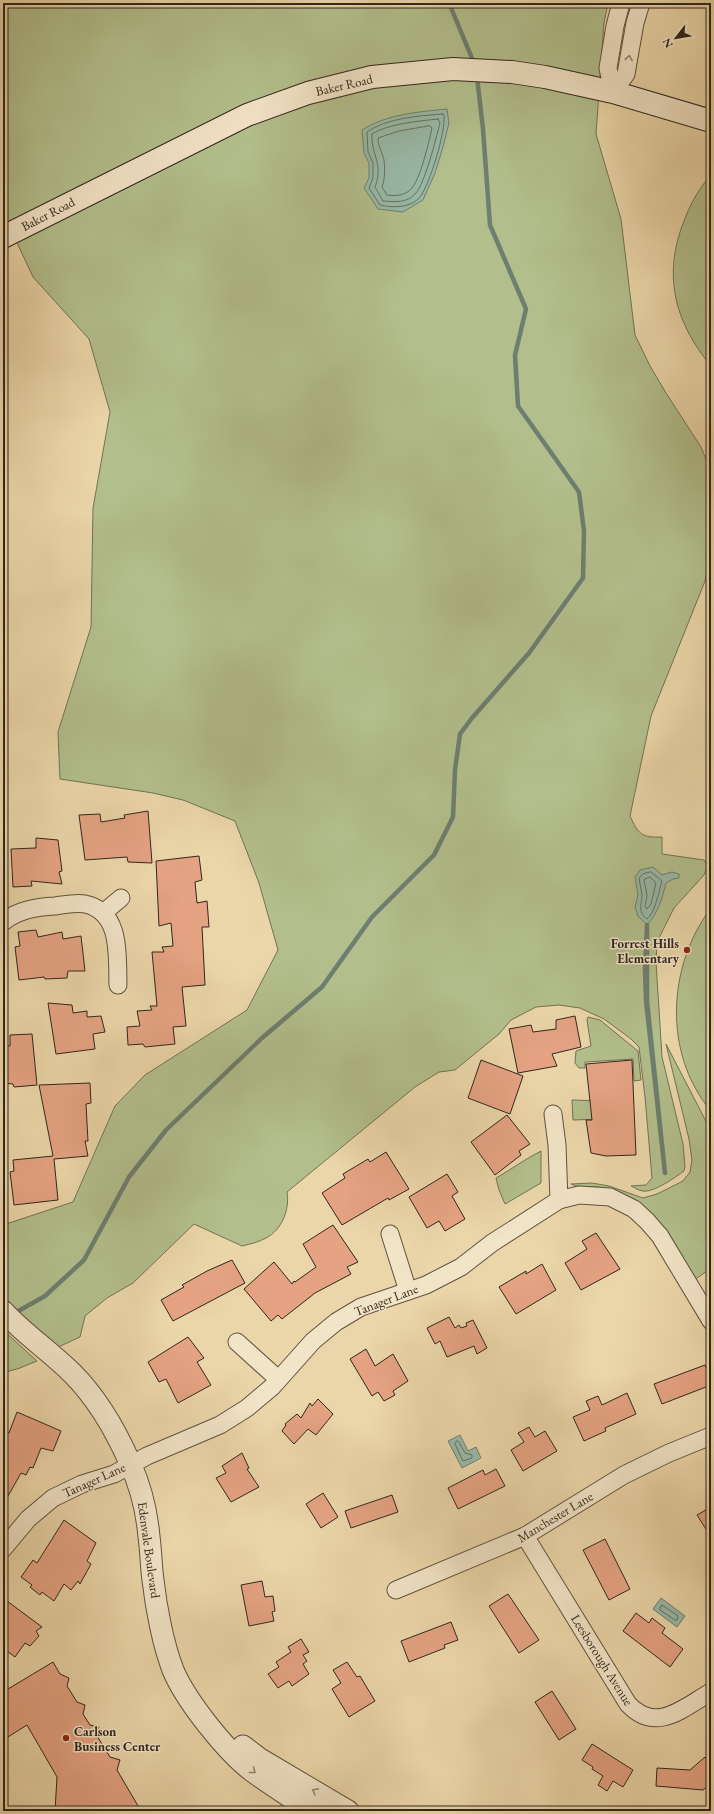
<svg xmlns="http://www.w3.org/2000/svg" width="714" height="1814" font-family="'EB Garamond',serif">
<rect width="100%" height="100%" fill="#ebd6a9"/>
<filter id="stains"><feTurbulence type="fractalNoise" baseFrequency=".005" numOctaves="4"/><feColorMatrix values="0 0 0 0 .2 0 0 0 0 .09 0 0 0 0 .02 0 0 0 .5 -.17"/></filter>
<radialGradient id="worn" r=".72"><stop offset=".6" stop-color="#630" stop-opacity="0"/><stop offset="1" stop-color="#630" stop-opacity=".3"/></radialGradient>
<g fill="#b2bf8c" stroke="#717254">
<path d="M3,3h605l-4,20 -8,111 25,85 14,116 15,31 16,27 35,54 10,25v81l-6,28 -54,135 -21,100c8,18 12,22 32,21v17l42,6 4,6 -4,9 -30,33 -17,34 -1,20 6,95 21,87 2,22 -1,5c-8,6 -31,22 -41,20 -4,0 -9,-4 -12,-5l15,-1 6,-7 -7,-81 -6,-50 -8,-8 -27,-20 -24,-11 -21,-3 -23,2 -25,13 -12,14 -44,36 -16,2 -24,15 -128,105c3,17 -5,38 -21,46 -7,4 -16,6 -24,8l-48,-22 -61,59 -26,15 -22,18 -5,21 -26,12 -51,-50v-74l70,-23 42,-96 30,-31 102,-65 31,-60 -19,-67 -24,-62 -52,-21 -30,-7 -93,-14 -2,-47 33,-105 2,-119 17,-96 -21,-73 -56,-62 -30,-64z"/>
<path d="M711,175v191c-38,-46 -49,-94 -25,-150 6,-15 14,-29 25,-41z"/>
<path d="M711,908v203c-48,-57 -44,-145 0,-203z"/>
<polygon points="588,1017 600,1020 638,1051 641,1080 634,1081 633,1059 585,1062 585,1068 579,1068 575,1063 576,1051 591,1046 587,1020"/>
<polygon points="666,1044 711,1131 711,1268 693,1281 636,1201 615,1191 599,1187 576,1186 571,1184 592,1183 609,1186 643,1198 657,1194 683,1181 690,1172 692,1160 689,1139"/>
<polygon points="572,1100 600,1101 601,1119 573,1120"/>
<path d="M541,1151v32l-36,21 -6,-14 -3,-12c16,-9 29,-19 45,-27z"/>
<polygon points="3,1330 37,1361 20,1368 3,1373"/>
</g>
<g fill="#98b9a7" stroke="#6e7e70">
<path d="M447,109l2,14 -6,24 -8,26 -12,27 -20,12 -25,-3 -14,-21 5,-10v-15l-5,-10 -2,-23c25,-16 57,-18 85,-21z"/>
<path d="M653,867l9,8 10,-3 7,2v4l-6,1 -7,4c-4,16 -8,30 -19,42l-9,-9 -3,-9 3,-12 -3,-18 5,-7z"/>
<polygon points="460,1435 468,1451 476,1447 481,1458 462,1468 448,1441"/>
<polygon points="661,1598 685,1616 677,1627 653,1609"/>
</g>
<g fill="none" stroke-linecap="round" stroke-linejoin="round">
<g stroke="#647062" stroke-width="1">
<path d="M442,114l2,1c2,16 -14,69 -24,82 -9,11 -27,11 -40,8l-11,-17 4,-10v-15l-5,-11 -1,-20c20,-14 51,-16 75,-18z"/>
<path d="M438,119l2,4c-4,15 -15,61 -25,71 -8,9 -20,8 -32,7l-8,-14c9,-24 -4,-31 -3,-53 15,-10 47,-13 66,-15z"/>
<path d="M430,126l2,2c-3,13 -12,54 -22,62 -7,6 -15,6 -23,5l-5,-8c3,-8 3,-18 2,-27 -2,-8 -6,-14 -6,-22l21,-7z"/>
<path d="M651,872l11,9c-3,10 -7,32 -15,38 -10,-8 -5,-14 -5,-24 -1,-6 -2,-11 -3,-17l4,-4z"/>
<polygon points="650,877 656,883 651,904 647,909 645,907 647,895 644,880"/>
<polygon points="457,1441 459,1442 465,1453 472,1455 472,1458 463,1461 455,1444"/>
<polygon points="662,1605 678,1616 677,1620 675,1620 660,1610"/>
</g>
<g stroke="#6e7e70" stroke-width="4.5">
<polyline points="449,3 474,63"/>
<polygon points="647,925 647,1001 665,1173 646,1001 645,970"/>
<polyline points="13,1314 45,1296 84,1260 129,1177 166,1130 262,1038 322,987 372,917 434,855 453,817 455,770 460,734 472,718 529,653 583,578 584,531 579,492 518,406 515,355 526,309 490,225 483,129 477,77"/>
</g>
</g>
<g fill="#e5a383" stroke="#30261d">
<polygon points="148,811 152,863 128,862 127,857 85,860 79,815 100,814 101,822 125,818 124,815"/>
<polygon points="36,838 58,840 62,871 59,872 62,884 31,881 32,886 13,887 11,849 36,848"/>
<polygon points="199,856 202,880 195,882 197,903 207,901 209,927 202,927 205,985 182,987 186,1026 173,1027 175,1044 145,1047 143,1044 128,1045 127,1027 140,1026 137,1011 152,1010 150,1006 157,1006 152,952 164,952 162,947 173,946 171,923 159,926 156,861"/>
<polygon points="36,930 38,937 62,932 63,939 81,936 85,971 68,971 67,978 45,979 44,977 19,980 15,947 20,946 18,932"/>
<polygon points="48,1003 72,1005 73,1013 87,1011 87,1017 101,1016 105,1032 93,1034 95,1049 56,1054"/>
<polygon points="575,1016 581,1047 552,1054 557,1066 518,1073 509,1029 531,1025 533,1032 556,1029 556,1020"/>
<polygon points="32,1034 37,1085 14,1087 13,1084 3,1083 3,1046 10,1046 10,1035"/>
<polygon points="481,1060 523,1076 510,1114 468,1098"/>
<polygon points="632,1060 636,1155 606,1156 591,1153 586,1120 592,1120 586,1064"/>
<polygon points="90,1083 91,1103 86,1104 88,1141 85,1141 88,1156 54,1159 58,1200 14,1205 10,1172 14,1171 13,1160 53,1156 39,1085"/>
<polygon points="507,1115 530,1144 519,1151 521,1155 495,1175 471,1142"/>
<polygon points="386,1152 409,1189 389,1200 388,1198 342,1225 322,1193 345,1178 343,1174 368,1159 370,1162"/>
<polygon points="447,1174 458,1192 452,1196 465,1219 445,1231 439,1221 427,1228 409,1197"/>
<polygon points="333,1225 358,1262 347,1267 351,1274 315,1293 282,1319 278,1315 271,1321 244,1289 274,1262 292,1284 294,1281 295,1282 316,1267 303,1244"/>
<polygon points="596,1233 620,1269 581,1290 565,1263 587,1249 582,1241"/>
<polygon points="232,1260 245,1283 173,1321 161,1300 184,1287 182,1285 207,1271"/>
<polygon points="542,1264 556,1290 516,1314 499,1287 526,1271 526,1274"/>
<polygon points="449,1317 455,1328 459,1325 461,1328 467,1326 466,1323 473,1320 487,1348 477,1354 474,1346 447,1357 440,1341 435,1344 427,1328"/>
<polygon points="188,1337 204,1358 197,1362 211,1385 178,1403 166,1379 159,1382 148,1362"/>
<polygon points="366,1349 375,1366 393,1354 408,1381 393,1391 395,1395 384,1401 378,1392 372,1396 350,1359"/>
<polygon points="705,1365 711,1380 711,1385 662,1404 654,1384"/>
<polygon points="627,1393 636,1414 605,1428 606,1431 584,1441 573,1417 590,1410 586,1401 598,1396 602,1405"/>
<polygon points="318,1399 333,1414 316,1435 308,1429 294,1444 282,1431 286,1425 285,1424 297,1414 301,1418 310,1403 312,1406"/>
<polygon points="17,1412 61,1431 53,1451 41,1448 33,1468 30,1467 26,1475 21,1473 3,1505 3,1431 9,1433"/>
<polygon points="529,1427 535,1437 545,1431 557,1451 523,1471 511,1450 524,1442 518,1433"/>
<polygon points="242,1453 249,1468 247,1469 259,1487 231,1502 216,1478 226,1473 222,1466"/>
<polygon points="496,1469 505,1486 458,1509 448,1488 483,1470 485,1475"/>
<polygon points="323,1493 338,1517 321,1528 306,1504"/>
<polygon points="392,1495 398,1512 351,1528 345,1511"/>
<polygon points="711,1507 711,1537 697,1515"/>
<polygon points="64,1520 96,1543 87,1561 91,1564 80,1584 78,1581 71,1590 64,1584 54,1601 42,1592 40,1595 30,1587 32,1585 21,1577 33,1560 37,1563"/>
<polygon points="605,1539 630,1589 609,1600 583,1550"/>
<polygon points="262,1581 265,1597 273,1596 275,1611 272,1612 274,1621 249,1626 241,1585"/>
<polygon points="508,1594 539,1640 519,1653 489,1606"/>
<polygon points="3,1598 42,1627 36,1631 39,1636 30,1646 25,1643 15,1657 3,1648"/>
<polygon points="636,1613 649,1623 652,1618 665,1628 662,1633 683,1649 670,1667 623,1631"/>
<polygon points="451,1622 458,1640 444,1645 445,1648 409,1662 401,1641"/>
<polygon points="301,1639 309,1652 303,1655 307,1661 303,1664 309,1674 292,1686 289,1681 278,1688 268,1674 279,1667 276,1662 291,1652 288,1647"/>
<polygon points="53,1662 60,1674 69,1678 67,1686 77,1702 85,1705 83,1714 90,1725 99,1727 97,1736 110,1757 120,1760 117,1770 141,1811 55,1811 57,1777 27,1725 3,1740 3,1692"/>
<polygon points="347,1662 357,1677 360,1676 375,1701 349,1717 332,1689 341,1683 333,1670"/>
<polygon points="552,1691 576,1729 559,1740 535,1702"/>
<polygon points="592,1744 633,1770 623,1787 613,1781 607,1791 598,1785 603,1776 592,1769 593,1767 582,1760"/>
<polygon points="705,1757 711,1764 711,1783 703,1790 656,1786 657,1768 690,1770"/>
</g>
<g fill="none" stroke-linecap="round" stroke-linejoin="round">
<g stroke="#5f5240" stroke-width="19">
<g id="minor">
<polyline points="613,92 626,74 635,23 641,3"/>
<polyline points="613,92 608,68 615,26 621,3"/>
<polyline points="103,913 121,898"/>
<path d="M3,922c15,-12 33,-15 52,-16 9,-1 21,-4 30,-2 37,8 32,52 33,81"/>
<polyline points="553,1114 557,1145 559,1200"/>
<polyline points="390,1234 408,1291"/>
<polyline points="237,1342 278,1379"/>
<path d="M525,1536l103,168c28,30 55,4 83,-12"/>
<polyline points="3,1549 28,1519 53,1498 82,1484 114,1474 147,1456 220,1425 247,1408 272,1387 313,1341 336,1322 361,1307 426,1285 461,1267 492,1243 559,1200 579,1195 610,1197 634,1209 647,1221 660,1236 711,1321"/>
<polyline points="396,1590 525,1536 624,1475 669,1453 711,1436"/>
</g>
</g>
<g stroke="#5f5240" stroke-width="23">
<g id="tertiary">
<path d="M3,1311c21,23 47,40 69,62 25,25 44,58 58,90 10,22 17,50 19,74 2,14 2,29 4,43 3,27 10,64 20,90 13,31 53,81 79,101 19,14 40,27 59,40"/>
<polyline points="243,1746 260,1759 348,1811"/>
</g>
</g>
<g stroke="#30261d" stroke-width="24">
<polyline id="secondary" points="3,237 247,115 308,93 372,77 453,69 512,72 545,77 613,92 711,121"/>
</g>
<use href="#minor" stroke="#f2e4c7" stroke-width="17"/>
<use href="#tertiary" stroke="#f2e4c7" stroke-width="21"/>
<use href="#secondary" stroke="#f2e4c7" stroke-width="22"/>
</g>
<defs><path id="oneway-chevron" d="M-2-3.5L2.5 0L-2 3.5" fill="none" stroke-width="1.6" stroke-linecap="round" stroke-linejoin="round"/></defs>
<g stroke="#918572">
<use href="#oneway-chevron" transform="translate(629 58) rotate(-81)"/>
<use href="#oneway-chevron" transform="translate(253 1771) rotate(38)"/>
<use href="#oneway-chevron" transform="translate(315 1791) rotate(-150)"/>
</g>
<g fill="#8f2418" stroke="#f2e4c7" stroke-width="1.5">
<circle cx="687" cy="950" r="4"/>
<circle cx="66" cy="1738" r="4"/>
</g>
<g text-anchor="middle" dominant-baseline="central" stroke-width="3" stroke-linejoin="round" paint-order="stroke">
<g font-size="13" fill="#30261d" stroke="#f2e4c7">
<text transform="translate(344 85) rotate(-13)">Baker Road</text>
<text transform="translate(48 214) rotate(-27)">Baker Road</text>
<text transform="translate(386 1300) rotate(-21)">Tanager Lane</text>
<text transform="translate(94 1480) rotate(-24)">Tanager Lane</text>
<text transform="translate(555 1517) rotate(-31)">Manchester Lane</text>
<text transform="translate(149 1550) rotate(82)">Edenvale Boulevard</text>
<text transform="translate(602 1660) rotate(58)">Leesborough Avenue</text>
</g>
<g font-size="13" font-weight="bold" fill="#30261d" stroke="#f2e4c7" text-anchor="end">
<text x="679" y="943">Forrest Hills<tspan x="679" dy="15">Elementary</tspan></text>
<text x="74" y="1731" text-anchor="start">Carlson<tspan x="74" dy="15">Business Center</tspan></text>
</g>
</g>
<rect width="714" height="1814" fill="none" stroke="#ebd6a9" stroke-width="16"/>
<rect x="4" y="4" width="706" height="1806" fill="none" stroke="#30261d" stroke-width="2"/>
<rect x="8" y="8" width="698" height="1798" fill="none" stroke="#30261d"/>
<g transform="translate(676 38) rotate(239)" stroke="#f2e4c7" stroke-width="3" paint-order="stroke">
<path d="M0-3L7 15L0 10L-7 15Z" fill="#30261d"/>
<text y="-6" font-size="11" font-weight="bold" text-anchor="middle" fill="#30261d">N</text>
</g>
<rect width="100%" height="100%" filter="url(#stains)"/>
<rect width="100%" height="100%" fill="url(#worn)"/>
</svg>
